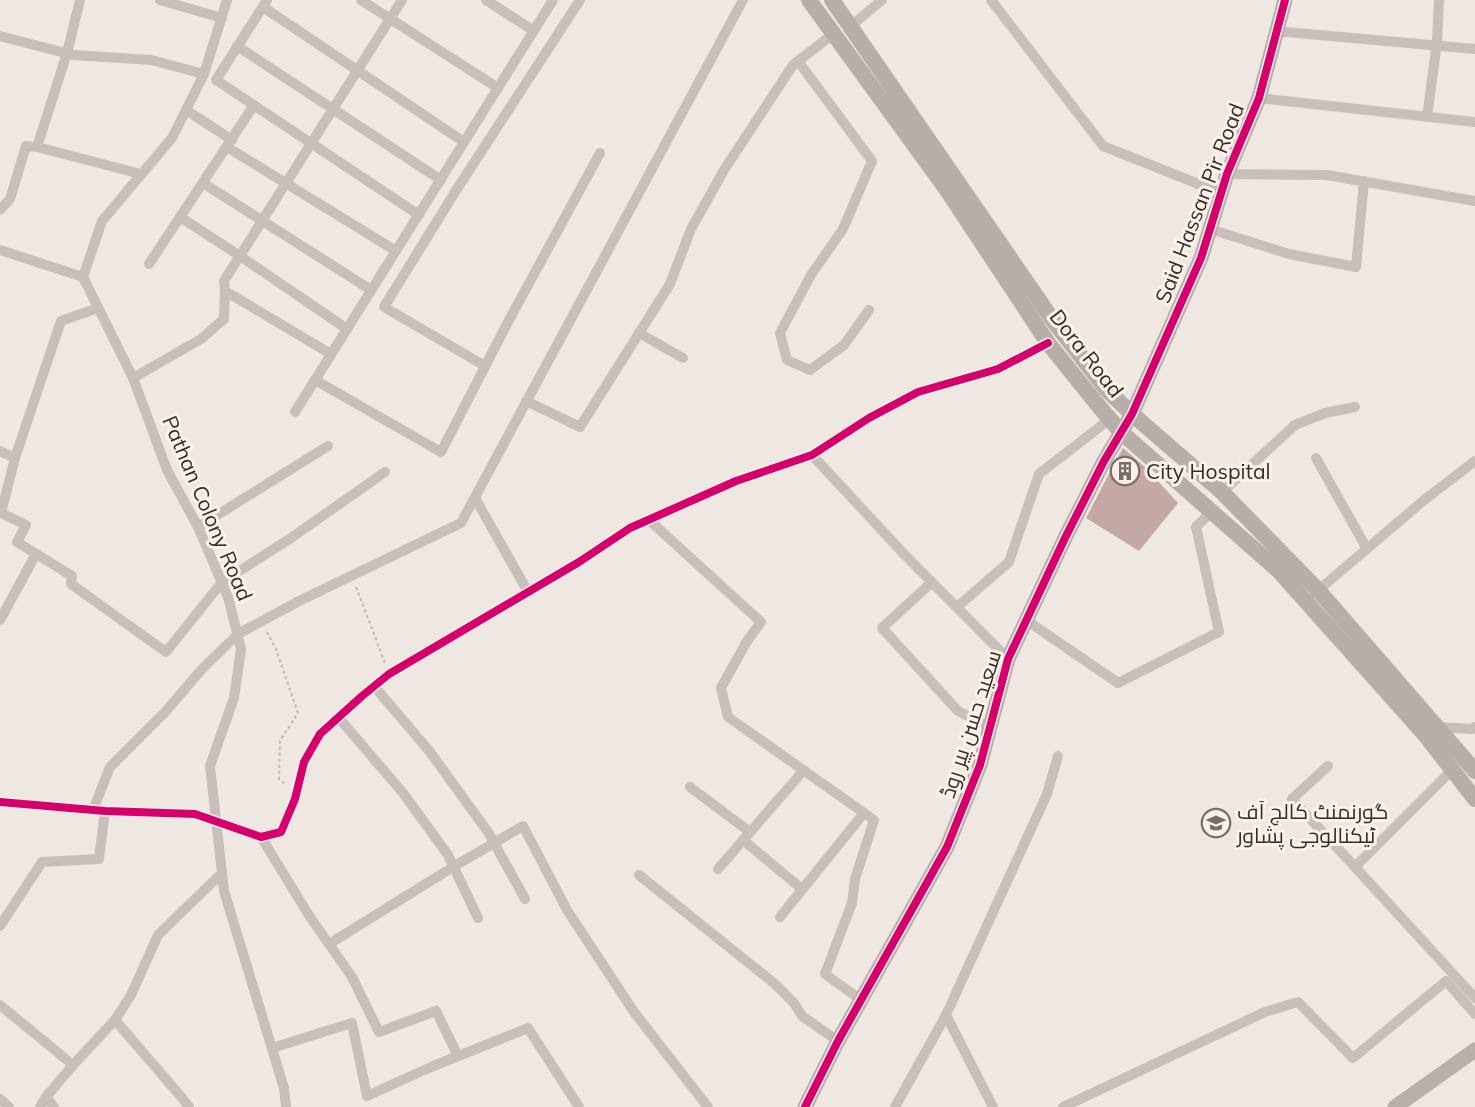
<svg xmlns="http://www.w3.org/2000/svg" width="1475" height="1107" font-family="Mulish,Cairo,sans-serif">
<rect width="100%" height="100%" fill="#efe7e2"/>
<polygon fill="#c4a8a3" points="1123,448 1146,468 1178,503 1139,551 1086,518 1113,466"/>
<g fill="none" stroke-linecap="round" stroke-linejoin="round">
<g stroke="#c0b7b3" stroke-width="2" stroke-dasharray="3 3" stroke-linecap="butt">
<polyline points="356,587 385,663"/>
<polyline points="267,632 276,649 298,713 280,741 279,779 285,784"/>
</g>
<g stroke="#c8bfba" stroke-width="10">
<polyline points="80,0 67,53 37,147 141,174"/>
<polyline points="160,0 222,18"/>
<polyline points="227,0 204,74 172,138 102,221 83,277 133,378 167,470 198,527 228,597 241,649 234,698 210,766 224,891 284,1088 286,1107"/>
<polyline points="267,0 216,80 419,215"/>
<polyline points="361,0 498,88"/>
<polyline points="486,0 534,31"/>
<polyline points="991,0 1103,146 1221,193"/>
<polyline points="263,7 464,142"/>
<polyline points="851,26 882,0"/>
<polyline points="1275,31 1475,49"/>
<polyline points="0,36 73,55 151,60 204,74"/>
<polyline points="237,46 441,180"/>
<polyline points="798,61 872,161 843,229 811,275 780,333 787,360 810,370 844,345 869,310"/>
<polyline points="1259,98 1475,122"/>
<polyline points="186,110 232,140"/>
<polyline points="1427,117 1437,42 1439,0"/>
<polyline points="227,147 396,251"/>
<polyline points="1227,174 1327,175 1475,201"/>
<polyline points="203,183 371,290"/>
<polyline points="0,210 10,199 26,146 37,147"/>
<polyline points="180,217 240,256 347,329"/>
<polyline points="1210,229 1289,254 1356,267 1364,181"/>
<polyline points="0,250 83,277"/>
<polyline points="149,264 254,105"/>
<polyline points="225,291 331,354"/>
<polyline points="639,333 683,358"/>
<polyline points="485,366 384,307 455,192 580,0"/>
<polyline points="133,378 201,339 224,319 225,291 224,281 402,0"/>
<polyline points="315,380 441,452 509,320 600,153"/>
<polyline points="526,401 580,427 670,284 691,229 724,170 793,65 833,34"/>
<polyline points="295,412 553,0"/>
<polyline points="0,451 15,458 61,321 98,308"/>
<polyline points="812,455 903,553 1008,659"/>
<polyline points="15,458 1,513 26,525 17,542 72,576 71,584 166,652 222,582 291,538 385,472"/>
<polyline points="1316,458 1367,549"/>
<polyline points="1222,492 1295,425 1325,413 1355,407"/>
<polyline points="475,498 528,592"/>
<polyline points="649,520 761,622 747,641 721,688 728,717 874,820 855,879 852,903 825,974 861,1000"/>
<polyline points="198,527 328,446"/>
<polyline points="932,582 882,628 958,711 990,727"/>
<polyline points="1315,593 1423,501 1475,461"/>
<polyline points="957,607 1009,562 1039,474 1110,419"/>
<polyline points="0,620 36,554"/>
<polyline points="1026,620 1118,683 1219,632 1196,527 1212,511"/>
<polyline points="374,686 430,752 488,832 525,899"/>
<polyline points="338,717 403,793 448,855 478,918"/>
<polyline points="1437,727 1472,729 1475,727"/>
<polyline points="1328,766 1292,799 1355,867"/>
<polyline points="1452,770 1355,867 1475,998"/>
<polyline points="690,787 750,832"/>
<polyline points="0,802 105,811 195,814 261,837 281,832 295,799 304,762 320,734 362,696 389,674 579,562 630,528 736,481 812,455 869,418 918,392 998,369 1048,343"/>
<polyline points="93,810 110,767 166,711 201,670 238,634 299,601 461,523 743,0"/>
<polyline points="261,837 310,917 352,977 379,1032 436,1011 458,1056"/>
<polyline points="743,840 802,889"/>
<polyline points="718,869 804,770"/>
<polyline points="639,875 775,984 794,1003 802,1016 838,1041"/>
<polyline points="780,917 864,813"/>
<polyline points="0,926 42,862 99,859 105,811"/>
<polyline points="329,944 453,867 523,826 567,910 634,1012 708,1107"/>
<polyline points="0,1005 73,1065"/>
<polyline points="115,1020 183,1099 189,1107"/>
<polyline points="272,1048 352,1023 367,1096 431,1067 528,1028 579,1107"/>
<polyline points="46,1097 54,1107"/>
<polyline points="0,1099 9,1107"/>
<polyline points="40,1107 46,1097 73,1065 115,1020 131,995 158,935 222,873"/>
<polyline points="895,1107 946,1015"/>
<polyline points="993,1107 946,1015 1047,794 1058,756"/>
<polyline points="1063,1107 1265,1012 1298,1002 1353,1058 1446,981 1475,1014"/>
</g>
<g stroke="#b8afab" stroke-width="15">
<polyline points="805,1107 838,1041 947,847 980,765 1008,659 1065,538 1104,461 1132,414 1201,258 1227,174 1259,98 1285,0"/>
<polyline points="1395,1107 1475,1050"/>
</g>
<g stroke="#b7ada9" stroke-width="16">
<polyline points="809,0 947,190 1048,343 1097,404 1121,432 1278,570 1426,736 1475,799"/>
<polyline points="832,0 1052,319 1107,390 1132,414 1222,492 1318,590 1475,771"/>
</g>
<g stroke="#fbf1e9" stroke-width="11">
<g id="cycleway">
<polyline points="0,802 105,811 195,814 261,837 281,832 295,799 304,762 320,734 362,696 389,674 579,562 630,528 736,481 812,455 869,418 918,392 998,369 1048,343"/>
<polyline points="805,1107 838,1041 947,847 980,765 1008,659 1065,538 1104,461 1132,414 1201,258 1227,174 1259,98 1285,0"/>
</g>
</g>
<use href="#cycleway" stroke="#d6006c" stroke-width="8"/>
</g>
<defs>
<g id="building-ring" transform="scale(1.5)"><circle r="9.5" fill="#fbf1e9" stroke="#796d69" stroke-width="1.5"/><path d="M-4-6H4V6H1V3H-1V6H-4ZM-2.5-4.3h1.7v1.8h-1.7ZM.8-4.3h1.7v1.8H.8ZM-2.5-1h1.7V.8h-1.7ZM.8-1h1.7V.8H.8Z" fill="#796d69"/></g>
<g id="university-ring" transform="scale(1.5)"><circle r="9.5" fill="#fbf1e9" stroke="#796d69" stroke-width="1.5"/><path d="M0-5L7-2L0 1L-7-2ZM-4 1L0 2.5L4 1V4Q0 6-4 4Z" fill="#796d69"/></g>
</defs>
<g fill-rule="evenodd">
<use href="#building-ring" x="1125" y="471"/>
<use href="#university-ring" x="1216" y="823"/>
</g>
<g text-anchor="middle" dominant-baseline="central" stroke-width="6" stroke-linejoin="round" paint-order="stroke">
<g font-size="21" fill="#392b28" stroke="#fbf1e9">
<text transform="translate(1199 203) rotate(-69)">Said Hassan Pir Road</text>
<text transform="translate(1087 353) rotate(52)">Dora Road</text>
<text transform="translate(208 508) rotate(67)">Pathan Colony Road</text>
<text transform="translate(970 724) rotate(-72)">سعید حسن پیر روڈ</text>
</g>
<g font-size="21" fill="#392b28" stroke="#fbf1e9" text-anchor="start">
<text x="1146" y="471">City Hospital</text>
<text x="1237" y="811">گورنمنٹ کالج آف<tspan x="1237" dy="24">ٹیکنالوجی پشاور</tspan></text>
</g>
</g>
</svg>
